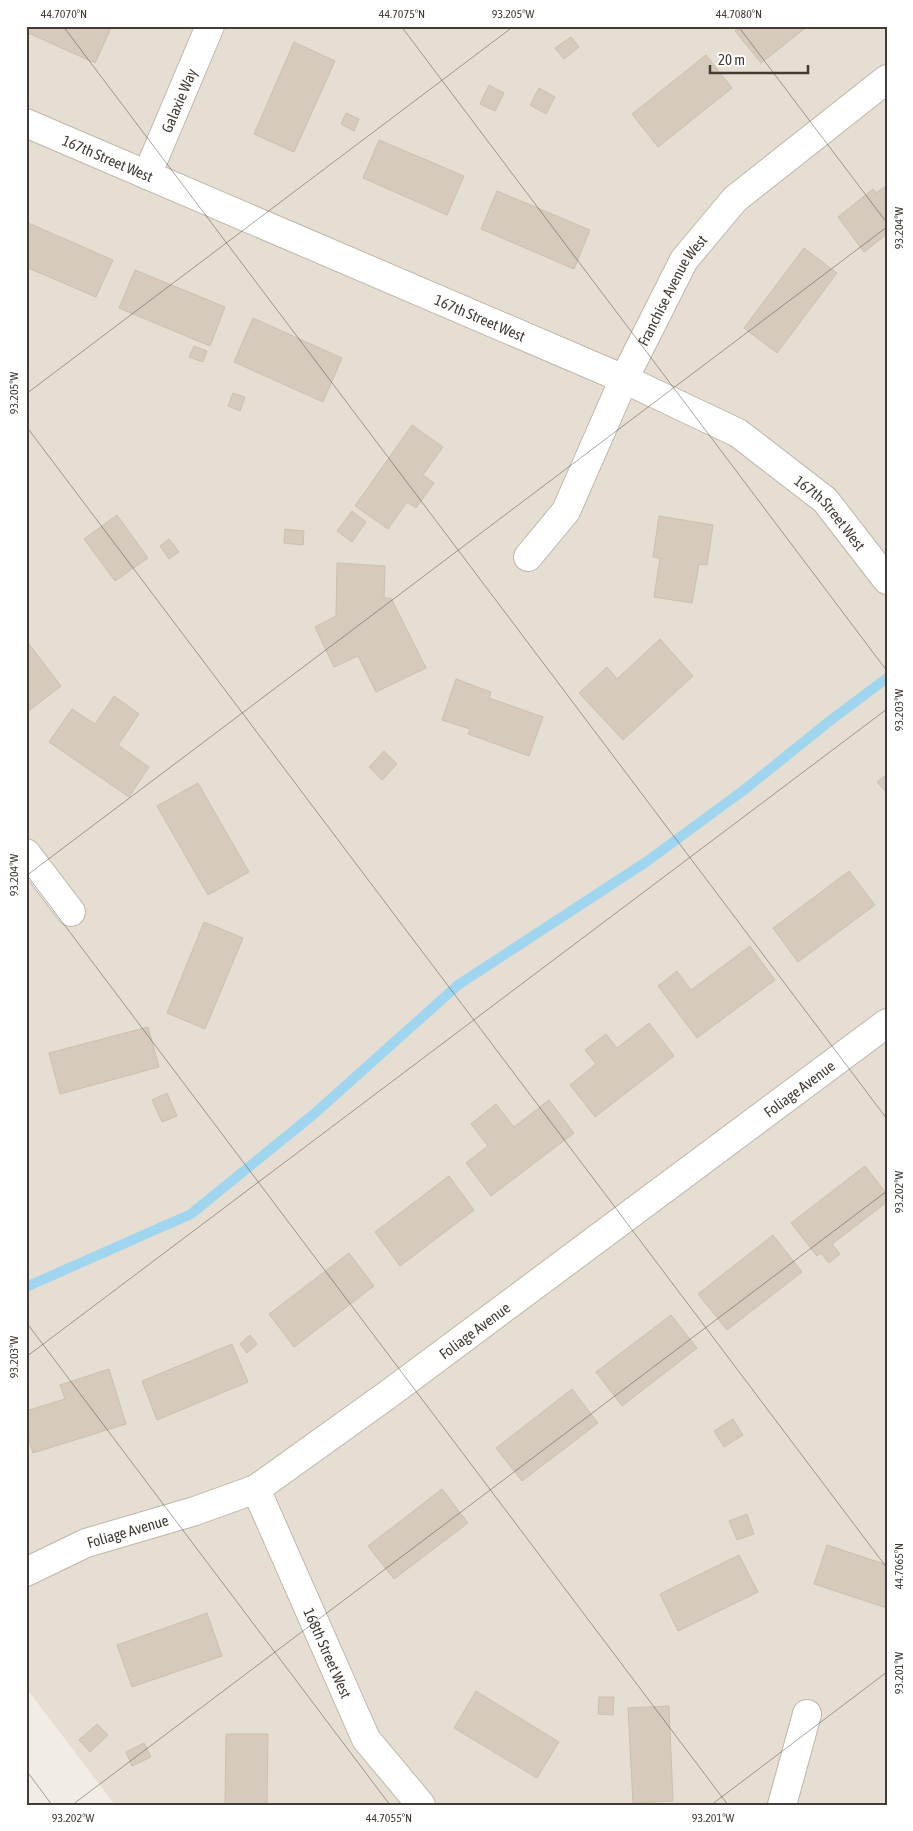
<svg xmlns="http://www.w3.org/2000/svg" width="913" height="1831" font-family="'Asap Condensed',sans-serif">
<rect width="100%" height="100%" fill="#f2ede4"/>
<polygon fill="#e6ded2" points="26,26 887,26 887,1805 115,1805 26,1688"/>
<g fill="none" stroke-linecap="round" stroke-linejoin="round">
<polyline stroke="#a0d5ef" stroke-width="10" points="26,1287 191,1214 314,1114 458,985 646,862 744,790 831,720 887,678"/>
</g>
<g fill="#d6cabc" stroke="#cebfad">
<polygon points="26,26 112,26 95,63 26,32"/>
<polygon points="741,26 808,26 761,63 735,31"/>
<polygon points="571,37 579,47 564,59 555,48"/>
<polygon points="294,42 335,61 294,152 254,134"/>
<polygon points="706,55 732,88 658,147 632,114"/>
<polygon points="489,85 504,93 495,111 480,104"/>
<polygon points="539,88 555,97 546,114 530,105"/>
<polygon points="346,113 359,119 354,131 341,124"/>
<polygon points="379,140 464,176 447,215 363,178"/>
<polygon points="887,185 887,234 864,252 838,217 873,189 876,193"/>
<polygon points="497,191 590,230 574,269 481,229"/>
<polygon points="26,222 113,260 96,297 26,267"/>
<polygon points="804,248 837,273 777,353 744,328"/>
<polygon points="135,270 225,307 210,346 119,308"/>
<polygon points="253,318 342,358 323,402 234,362"/>
<polygon points="194,346 207,351 203,362 189,357"/>
<polygon points="233,393 245,397 240,411 228,406"/>
<polygon points="412,425 443,447 423,475 434,483 416,508 407,502 388,529 355,506"/>
<polygon points="352,511 366,522 352,542 337,531"/>
<polygon points="117,515 148,558 115,581 84,539"/>
<polygon points="659,516 713,525 707,565 699,564 692,603 654,597 660,558 653,557"/>
<polygon points="285,529 304,531 303,545 284,543"/>
<polygon points="169,539 179,552 169,559 160,546"/>
<polygon points="337,563 385,566 384,598 391,598 426,668 376,692 358,656 334,667 315,627 336,616"/>
<polygon points="660,639 693,676 623,740 579,693 607,667 617,679"/>
<polygon points="26,640 61,686 26,713"/>
<polygon points="456,679 491,692 489,698 543,717 529,756 468,734 470,729 442,720"/>
<polygon points="114,696 139,714 118,745 149,767 129,797 49,742 72,709 95,724"/>
<polygon points="384,751 397,764 382,780 369,767"/>
<polygon points="887,774 887,793 877,782"/>
<polygon points="198,783 249,872 208,895 157,806"/>
<polygon points="849,871 875,905 798,962 773,928"/>
<polygon points="204,922 243,938 205,1029 167,1013"/>
<polygon points="750,946 775,980 697,1038 658,986 677,971 691,990"/>
<polygon points="649,1023 674,1056 595,1117 570,1085 596,1064 585,1050 606,1034 617,1048"/>
<polygon points="148,1027 159,1067 60,1094 49,1053"/>
<polygon points="167,1093 177,1116 162,1122 152,1100"/>
<polygon points="549,1100 574,1133 491,1196 466,1163 488,1146 471,1124 496,1104 514,1127"/>
<polygon points="865,1166 887,1194 887,1202 832,1244 840,1254 829,1263 821,1253 817,1256 791,1223"/>
<polygon points="449,1176 474,1210 400,1266 375,1232"/>
<polygon points="773,1235 802,1272 727,1330 698,1294"/>
<polygon points="349,1253 374,1286 294,1347 269,1314"/>
<polygon points="671,1315 697,1348 622,1406 596,1372"/>
<polygon points="250,1335 257,1344 247,1353 240,1344"/>
<polygon points="232,1344 248,1382 157,1420 142,1381"/>
<polygon points="109,1369 126,1424 33,1453 26,1430 26,1411 65,1399 60,1385"/>
<polygon points="572,1389 598,1423 522,1481 496,1448"/>
<polygon points="733,1419 743,1435 724,1447 714,1431"/>
<polygon points="442,1489 468,1523 394,1579 368,1546"/>
<polygon points="747,1514 754,1534 737,1540 729,1521"/>
<polygon points="827,1545 887,1565 887,1608 814,1584"/>
<polygon points="739,1555 758,1592 678,1631 660,1594"/>
<polygon points="207,1613 222,1656 132,1687 117,1645"/>
<polygon points="476,1691 559,1742 537,1778 454,1728"/>
<polygon points="599,1697 614,1697 613,1715 598,1714"/>
<polygon points="669,1706 673,1801 633,1803 628,1708"/>
<polygon points="97,1724 108,1735 90,1752 79,1740"/>
<polygon points="226,1734 268,1734 267,1805 225,1805"/>
<polygon points="144,1743 151,1757 132,1766 126,1752"/>
</g>
<g fill="none" stroke-linecap="round" stroke-linejoin="round">
<g stroke="#c0b6aa" stroke-width="30">
<g id="street">
<path id="s1" d="M26,123l598,256 114,54 87,67 62,80"/>
<path id="s2" d="M147,175l63,-149"/>
<path id="s3" d="M528,557l38,-46 58,-132 60,-119 51,-61 152,-120"/>
<polyline points="26,853 71,912"/>
<path id="s4" d="M256,1489l110,250 55,66"/>
<path id="s5" d="M26,1572l60,-29 109,-32 61,-22 134,-96 497,-370"/>
<polyline points="782,1805 807,1714"/>
</g>
</g>
<use href="#street" stroke="#fff" stroke-width="28"/>
</g>
<path fill="none" stroke="#443c34" stroke-width="1" stroke-opacity="0.45" d="M63,26l824,1093M401,26l486,645M738,26l149,197M26,394l488,-368M26,426l861,1142M26,874l702,931M26,876l861,-649M26,1322l364,483M26,1357l861,-648M26,1770l26,35M72,1805l815,-614M711,1805l176,-133"/>
<g text-anchor="middle" dominant-baseline="central" stroke-width="5" stroke-linejoin="round" paint-order="stroke">
<g font-size="15" fill="#443c34" stroke="#fff">
<text stroke="none"><textPath href="#s2" startOffset="81">Galaxie Way</textPath></text>
<text stroke="none"><textPath href="#s1" startOffset="89">167th Street West</textPath></text>
<text stroke="none"><textPath href="#s3" startOffset="305">Franchise Avenue West</textPath></text>
<text stroke="none"><textPath href="#s1" startOffset="494">167th Street West</textPath></text>
<text stroke="none"><textPath href="#s1" startOffset="899">167th Street West</textPath></text>
<text stroke="none"><textPath href="#s5" startOffset="920">Foliage Avenue</textPath></text>
<text stroke="none"><textPath href="#s5" startOffset="515">Foliage Avenue</textPath></text>
<text stroke="none"><textPath href="#s5" startOffset="110">Foliage Avenue</textPath></text>
<text stroke="none"><textPath href="#s4" startOffset="179">168th Street West</textPath></text>
</g>
</g>
<rect width="913" height="1831" fill="none" stroke="#ffffff" stroke-width="55"/>
<path d="M710 65v8h98v-8" fill="none" stroke="#443c34" stroke-width="2.5"/>
<text x="718" y="65" font-size="15" fill="#443c34" stroke="#ffffff" stroke-width="4" paint-order="stroke">20 m</text>
<rect x="28" y="28" width="858" height="1776" fill="none" stroke="#443c34" stroke-width="2"/>
<g font-size="12" text-anchor="middle" fill="#443c34">
<text x="64" y="18">44.7070°N</text>
<text x="402" y="18">44.7075°N</text>
<text x="513" y="18">93.205°W</text>
<text x="739" y="18">44.7080°N</text>
<text transform="translate(899 228) rotate(-90)" y="4">93.204°W</text>
<text transform="translate(14 393) rotate(-90)" y="4">93.205°W</text>
<text transform="translate(899 710) rotate(-90)" y="4">93.203°W</text>
<text transform="translate(14 875) rotate(-90)" y="4">93.204°W</text>
<text transform="translate(899 1192) rotate(-90)" y="4">93.202°W</text>
<text transform="translate(14 1357) rotate(-90)" y="4">93.203°W</text>
<text transform="translate(899 1566) rotate(-90)" y="4">44.7065°N</text>
<text transform="translate(899 1673) rotate(-90)" y="4">93.201°W</text>
<text x="73" y="1822">93.202°W</text>
<text x="389" y="1822">44.7055°N</text>
<text x="713" y="1822">93.201°W</text>
</g>
</svg>
